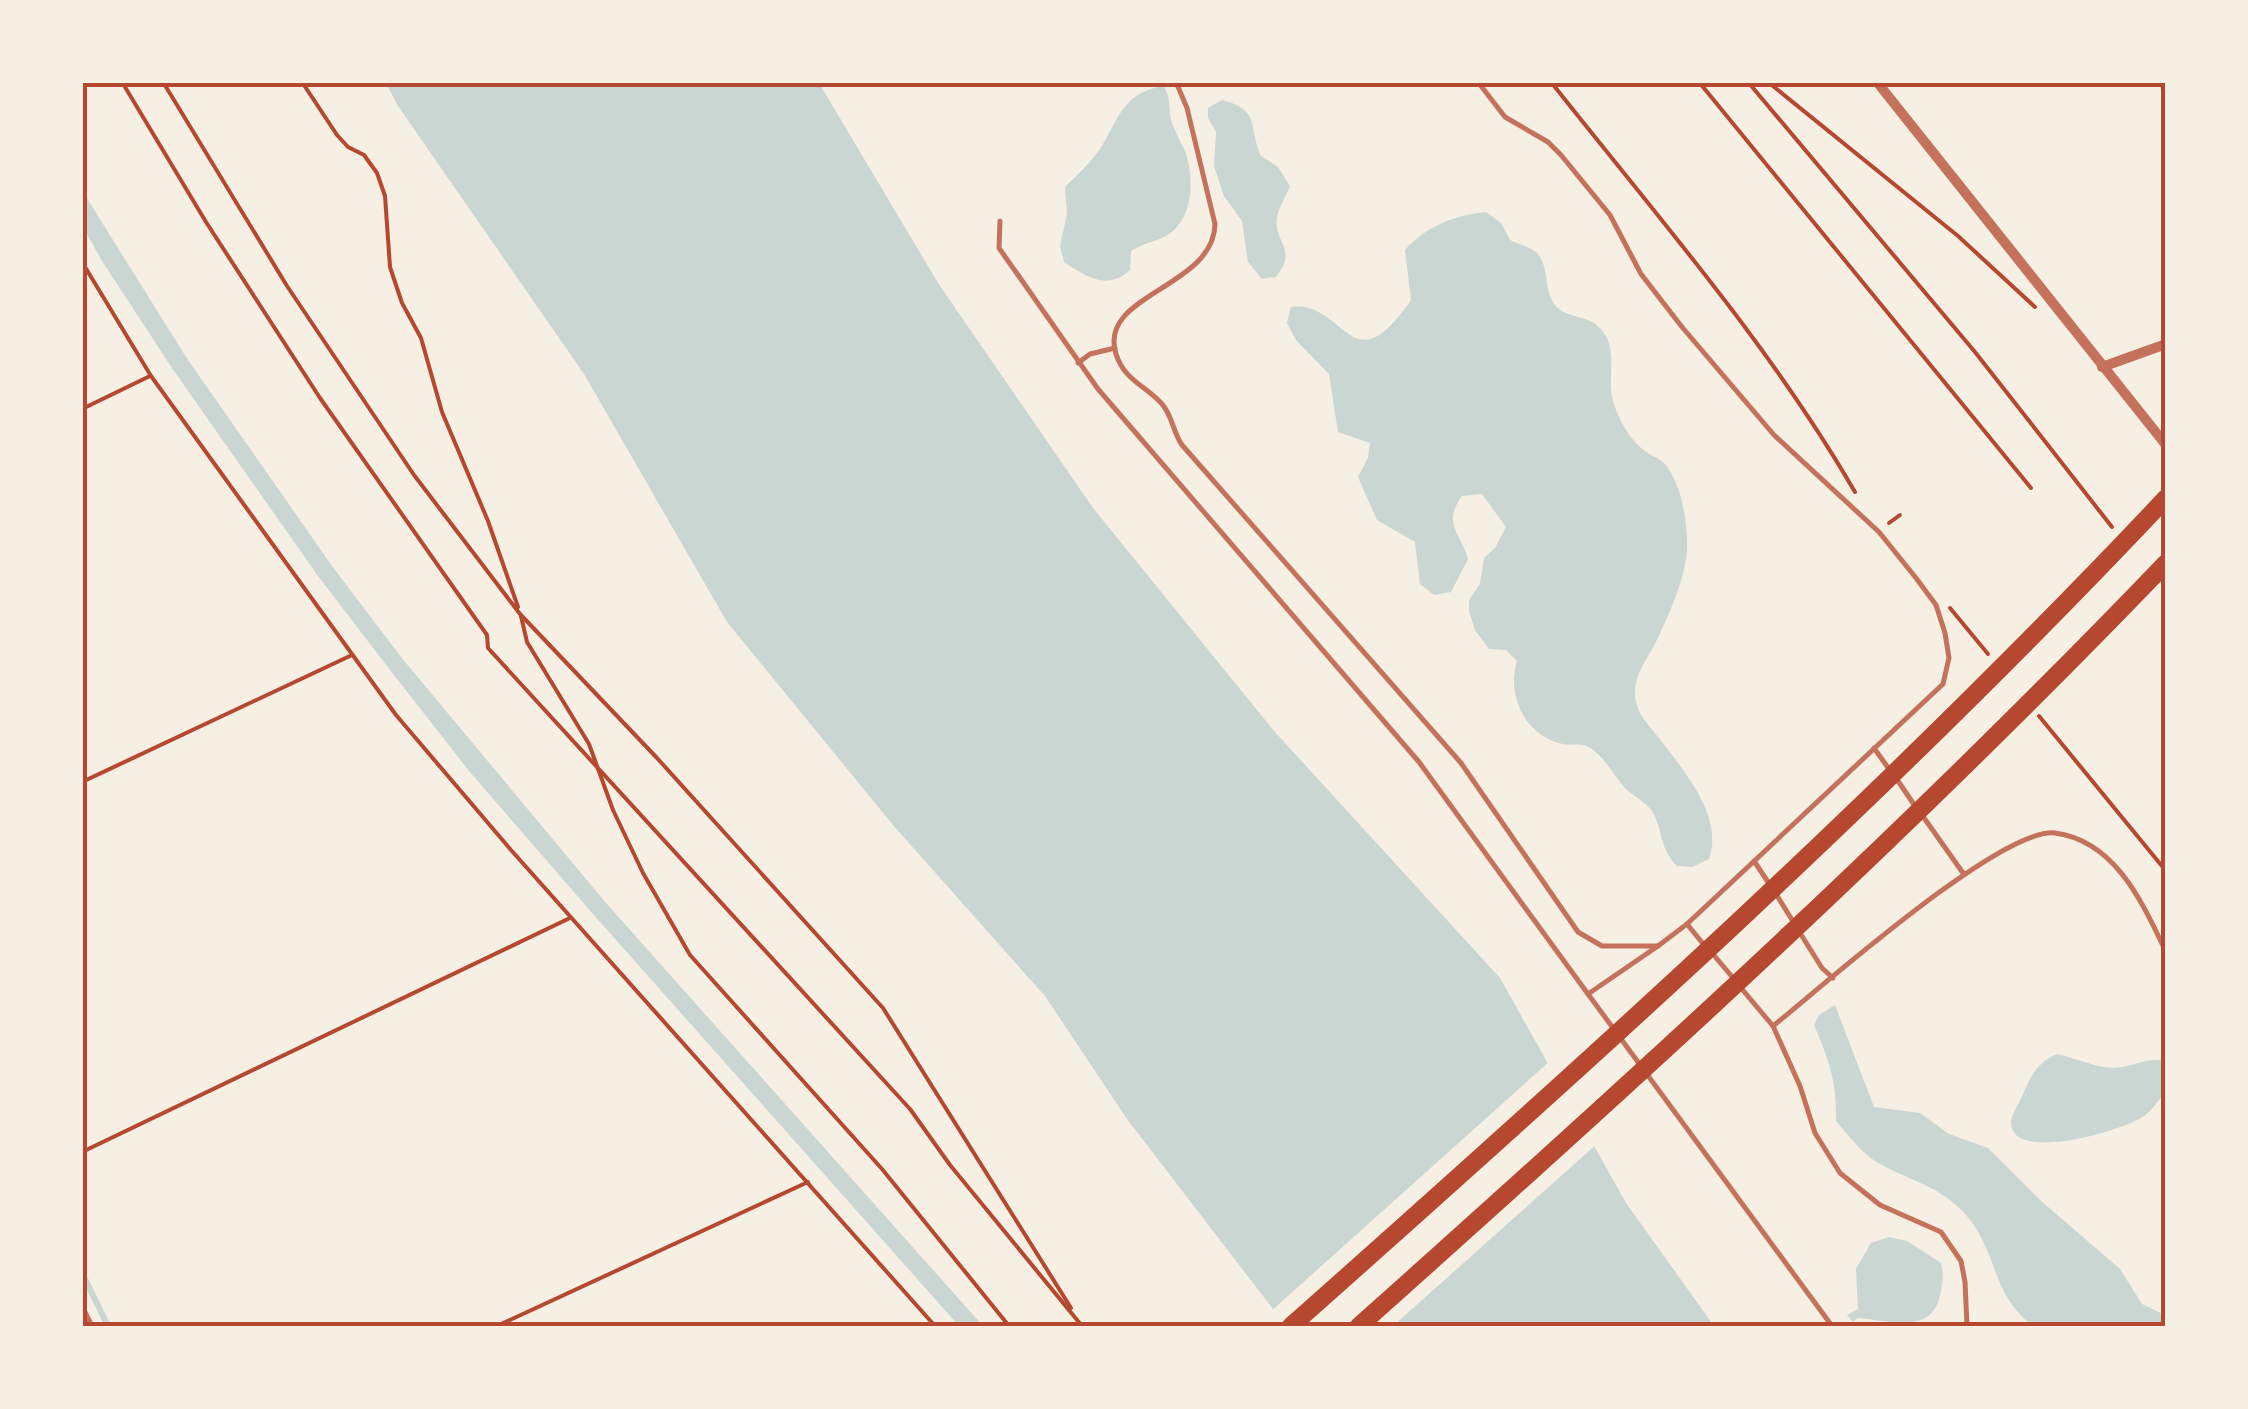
<svg xmlns="http://www.w3.org/2000/svg" width="2248" height="1409" font-family="'IBM Plex Sans',sans-serif">
<rect width="100%" height="100%" fill="#f6efe4"/>
<g fill="#c9d6d2">
<polygon points="386,83 819,83 938,283 1093,508 1274,731 1500,978 1626,1203 1714,1326 1286,1326 1127,1119 1045,996 893,825 727,622 584,374 398,106"/>
<path d="M1164,86c6,12 5,16 6,29 2,12 10,25 15,36 9,25 9,61 -12,80 -13,11 -28,11 -42,20l-1,19c-23,21 -43,7 -66,-8l-4,-16 7,-32 -2,-27c13,-13 28,-26 38,-43 17,-29 22,-52 61,-58z"/>
<path d="M1222,100c39,10 26,26 39,56l17,11 12,19c-4,10 -11,21 -13,31 -4,27 22,31 -1,60l-14,2 -14,-17 -6,-41 -18,-25 -10,-30 2,-34 -8,-14v-10z"/>
<polygon points="83,192 186,357 332,566 401,657 606,903 983,1326 959,1326 593,914 469,771 387,666 318,576 172,368 102,261 83,227"/>
<path d="M1486,212l15,11 9,17c8,4 21,7 27,13 14,15 5,43 22,56 11,9 30,7 41,19 20,22 6,48 13,73 5,18 17,39 32,50 6,5 14,7 19,12 18,20 24,62 23,87 -2,30 -19,67 -32,94 -8,15 -21,31 -20,49 0,19 13,31 24,45 25,33 65,78 50,121l-17,8 -15,-1c-19,-20 -13,-34 -25,-55 -6,-8 -16,-14 -24,-20 -14,-13 -24,-38 -42,-45 -7,-3 -16,0 -23,-2 -38,-8 -57,-49 -46,-83l-11,-11 -17,-1 -14,-19 -6,-19v-11l11,-16 4,-26 11,-10 11,-21 -24,-33 -20,2c-20,27 -2,36 6,63l-17,33 -17,3 -14,-11 -5,-42 -38,-22 -19,-43 10,-19 2,-15 -32,-11 -9,-58 -33,-34 -9,-17 4,-16c55,-7 59,82 120,-7l-6,-50c20,-23 50,-35 81,-38z"/>
<path d="M1835,1005l39,102 46,6 29,21 39,14 52,52 80,69 22,35 23,11v11h-132c-43,-33 -34,-73 -67,-111 -26,-29 -53,-33 -86,-51 -17,-9 -31,-28 -44,-43 1,-39 -7,-61 -22,-96l5,-10z"/>
<path d="M2057,1054c18,4 40,14 58,14 18,-1 32,-11 50,-7v30c-6,10 -16,23 -26,28 -20,12 -127,44 -128,4 0,-9 9,-20 12,-29 8,-19 15,-32 34,-40z"/>
<path d="M1889,1237l18,4 34,22c3,11 2,20 -1,32 -8,41 -53,25 -82,23l-5,4 -6,-7 11,-6 -2,-40 15,-26z"/>
</g>
<polygon fill="#f6efe4" points="1551,1060 1598,1143 1393,1326 1280,1326 1269,1313"/>
<g fill="none" stroke-linecap="round" stroke-linejoin="round">
<g stroke="#c9d6d2" stroke-width="6">
<polyline points="2159,82 2166,91"/>
<polyline points="82,1273 108,1326"/>
</g>
<g stroke="#b5482f" stroke-width="4">
<polyline points="122,82 206,222 320,398 487,635 488,648 910,1109 950,1165 1082,1326"/>
<polyline points="163,82 287,286 414,475 520,614 657,758 883,1008 1071,1308"/>
<polyline points="302,82 337,135 348,147 364,155 377,173 385,196 390,267 402,303 421,338 442,412 488,521 518,607"/>
<path d="M1551,82c105,133 219,263 304,410"/>
<polyline points="1699,82 2031,488"/>
<polyline points="1748,82 1975,352 2112,527"/>
<polyline points="1768,82 1958,236 2035,307"/>
<polyline points="82,262 151,376 396,715 511,850 935,1326"/>
<polyline points="82,409 150,376"/>
<polyline points="1889,523 1900,515"/>
<polyline points="1950,608 1988,654"/>
<polyline points="521,616 527,642 589,744 613,810 643,873 690,955 882,1169 1009,1326"/>
<polyline points="2039,716 2166,871"/>
<polyline points="82,782 352,655"/>
<polyline points="82,1152 570,918"/>
<polyline points="497,1326 808,1182"/>
</g>
<g stroke="#c5725c" stroke-width="5">
<path d="M1176,82l11,26 28,116c-1,64 -118,70 -99,130 8,26 30,32 46,50 10,11 11,28 20,41l279,318 117,169 24,14h56l29,-22 256,-240 6,-26 -4,-25 -9,-28 -20,-27 -37,-46 -105,-97 -92,-108 -41,-53 -31,-59 -49,-60 -13,-13 -43,-25 -27,-35"/>
<polyline points="1000,221 999,248 1098,389 1419,762 1588,994"/>
<polyline points="1078,363 1090,354 1115,348"/>
<polyline points="1874,748 1889,769"/>
<polyline points="1896,778 1915,806"/>
<polyline points="1922,815 1963,873"/>
<polyline points="1754,861 1770,885"/>
<polyline points="1776,894 1794,923"/>
<polyline points="1687,924 1704,945"/>
<polyline points="1800,933 1822,968 1833,978"/>
<polyline points="1658,946 1588,994 1832,1326"/>
<polyline points="1712,953 1734,979"/>
<polyline points="1741,988 1773,1026 1800,1086 1815,1133 1840,1173 1880,1205 1941,1232 1961,1261 1965,1282 1967,1326"/>
<path d="M1773,1026c50,-40 228,-199 282,-193 61,8 88,71 111,119"/>
</g>
<g stroke="#c5725c" stroke-width="10">
<polyline points="1877,82 2166,445"/>
<polyline points="2102,367 2166,344"/>
</g>
<polyline stroke="#c5725c" stroke-width="12" points="82,1314 88,1326"/>
<g stroke="#b5482f" stroke-width="18">
<path d="M1291,1326c300,-266 599,-535 875,-828"/>
<path d="M1359,1326c276,-246 550,-495 807,-763"/>
</g>
</g>
<rect width="2248" height="1409" fill="none" stroke="#f6efe4" stroke-width="170"/>
<rect x="85" y="85" width="2078" height="1239" fill="none" stroke="#b5482f" stroke-width="4"/>
</svg>
